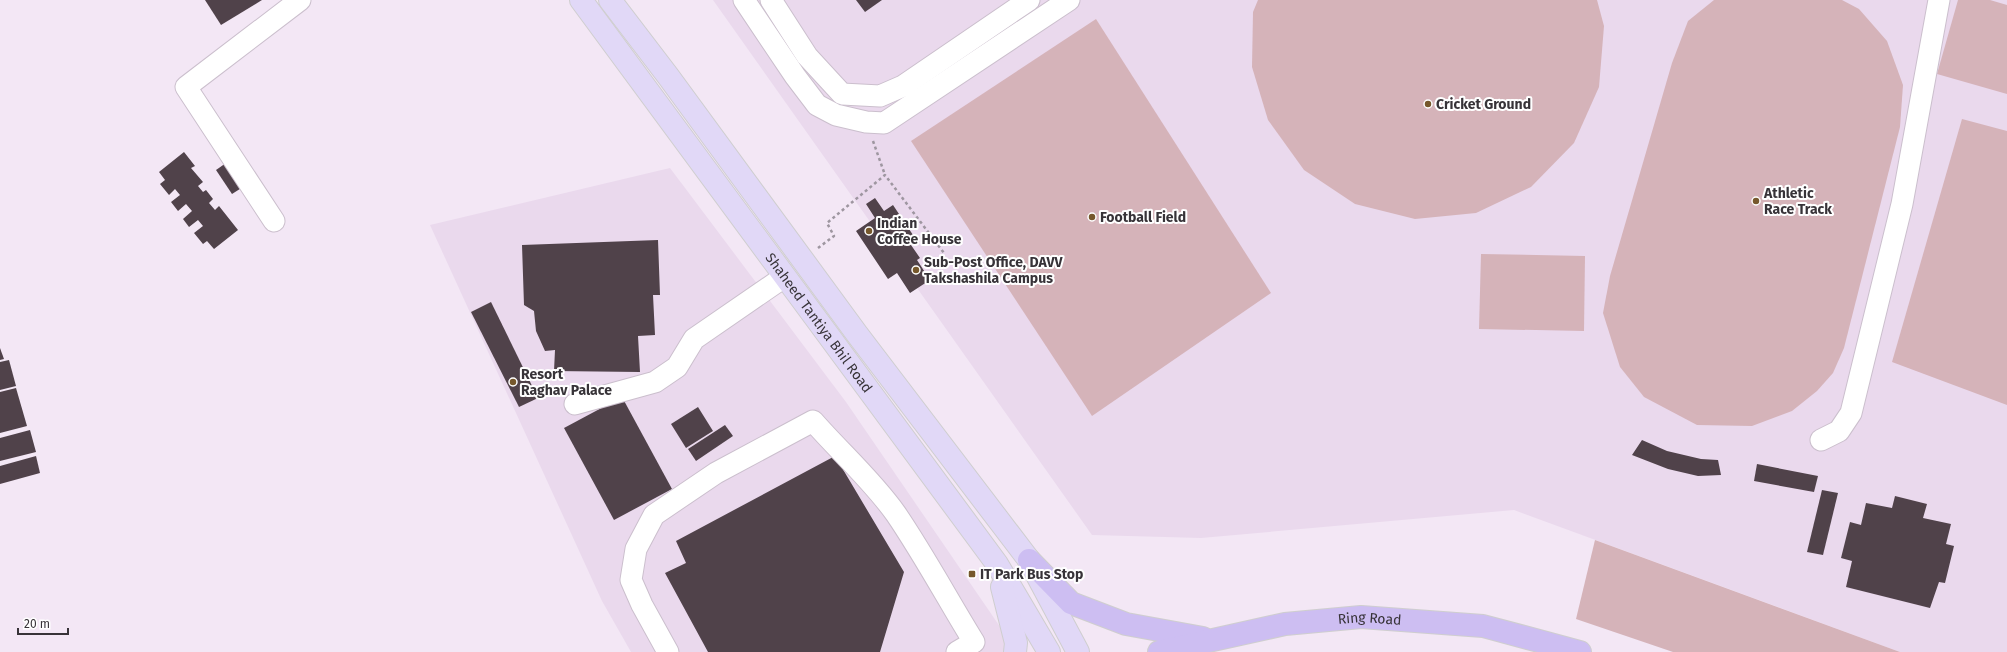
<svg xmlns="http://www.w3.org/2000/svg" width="2007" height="652" font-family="'Fira Sans',sans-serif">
<rect width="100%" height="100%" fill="#f3e7f5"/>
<g fill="#ead9ed">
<polygon points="713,0 2007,0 2007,652 1900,652 1514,510 1201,538 1092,535"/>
<polygon points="670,168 846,402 1005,634 1007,652 631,652 602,601 430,225"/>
</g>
<g fill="#d5b3b9">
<polygon points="1258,0 1597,0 1604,26 1599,87 1574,143 1531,187 1476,213 1415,219 1355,204 1304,170 1268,120 1252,67 1253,12"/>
<polygon points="1714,0 1842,0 1859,9 1887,41 1903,85 1900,127 1844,348 1833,373 1817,391 1792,411 1752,426 1697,425 1644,397 1620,367 1603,313 1610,276 1672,63 1688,21"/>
<polygon points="1958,0 1990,0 2007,5 2007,94 1937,74"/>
<polygon points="1096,19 1271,293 1092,416 911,141"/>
<polygon points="1962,119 2007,131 2007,405 1892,362"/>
<polygon points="1481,254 1585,256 1584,331 1479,329"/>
<polygon points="1595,540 1900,652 1673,652 1576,619"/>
</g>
<g fill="#50424a">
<polygon points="205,0 262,0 221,25"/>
<polygon points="856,0 882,0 865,12"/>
<polygon points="184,152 195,166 191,168 203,182 198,186 203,192 206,190 213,199 209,203 215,210 219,206 238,230 214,249 207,241 203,244 194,233 203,226 198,220 189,227 183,219 192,211 186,204 178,211 171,202 180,195 175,189 169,195 160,184 165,180 159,172"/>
<polygon points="226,163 243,187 232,194 216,170"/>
<polygon points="875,198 884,211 893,205 917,241 911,245 920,258 917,260 930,280 910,293 897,273 888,279 856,231 875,218 866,204"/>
<polygon points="658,240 660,295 653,295 655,335 638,336 640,372 554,371 555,350 545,351 536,331 534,311 524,305 522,245"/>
<polygon points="491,302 538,398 519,407 471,312"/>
<polygon points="0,348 4,359 0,360"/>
<polygon points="9,360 16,386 0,390 0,362"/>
<polygon points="16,388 27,426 0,433 0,392"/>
<polygon points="622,397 672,489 614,520 564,428"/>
<polygon points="698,407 713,431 686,448 671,424"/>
<polygon points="725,425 733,436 696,461 688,449"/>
<polygon points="30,430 36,452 0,461 0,438"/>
<polygon points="1642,440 1667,451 1701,459 1718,460 1721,475 1698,476 1668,469 1632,455"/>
<polygon points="36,456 40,473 0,484 0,466"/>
<polygon points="835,456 904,572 880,652 708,652 665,573 686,563 676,541"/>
<polygon points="1757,464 1818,476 1814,492 1754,481"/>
<polygon points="1822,490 1838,493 1823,555 1807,552"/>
<polygon points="1895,496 1927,504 1923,518 1951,524 1946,544 1954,546 1945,583 1939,582 1930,608 1846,587 1852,561 1841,558 1850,522 1861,525 1866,503 1892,508"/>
</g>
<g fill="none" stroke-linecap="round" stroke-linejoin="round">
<g stroke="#cbbfcd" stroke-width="23">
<g id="minor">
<polyline points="744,0 795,76 817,105 836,115 866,122 884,123 1069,0"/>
<polyline points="771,0 807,56 842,94 880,96 903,86 1029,0"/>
<polyline points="274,221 186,87 300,0"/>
<polyline points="575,404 655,382 677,367 694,339 784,277"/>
<polyline points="1821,440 1839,431 1851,413 1902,204 1939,0"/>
<path d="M668,652l-26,-47 -11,-25 5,-31 18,-34 62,-42 97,-52c27,31 59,59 83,93 28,41 52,86 78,128l-17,10"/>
</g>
</g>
<g stroke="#cfcecf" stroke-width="24">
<g id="major">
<path id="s1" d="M581,0l416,564 52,88"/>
<polyline points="610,0 668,76 857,334 1029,560 1078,652"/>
<polyline points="1002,587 1016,643 1015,652"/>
</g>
</g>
<g stroke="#cfcecf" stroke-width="24">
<g id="highway">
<polyline points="1029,560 1071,603 1126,624 1203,638"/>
<path id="s2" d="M1159,652l126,-28 76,-7 122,9 97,26"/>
</g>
</g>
<g stroke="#9e96a0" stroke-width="2.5" stroke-dasharray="3 3" stroke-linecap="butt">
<polyline points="873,141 885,175"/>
<polyline points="818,248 834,236 827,223 885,175 944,253"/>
</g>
<use href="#minor" stroke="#fff" stroke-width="21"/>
<use href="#major" stroke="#e1d8f7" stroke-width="22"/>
<use href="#highway" stroke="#cdbef2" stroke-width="22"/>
</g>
<g fill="#76582c" stroke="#fff" stroke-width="1.5">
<circle cx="1428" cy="104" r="4"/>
<circle cx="1756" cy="201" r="4"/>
<circle cx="1092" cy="217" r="4"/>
<circle cx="869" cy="231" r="4"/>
<circle cx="916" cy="270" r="4"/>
<circle cx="513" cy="382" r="4"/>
<rect x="968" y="570" width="8" height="8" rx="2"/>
</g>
<g text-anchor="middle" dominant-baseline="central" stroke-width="4" stroke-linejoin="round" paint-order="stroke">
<g font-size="14" font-weight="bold" fill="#373338" stroke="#fff" text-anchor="start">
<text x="1436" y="104">Cricket Ground</text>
<text x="1764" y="193">Athletic<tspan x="1764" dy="16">Race Track</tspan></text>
<text x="1100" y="217">Football Field</text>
<text x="877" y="223">Indian<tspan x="877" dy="16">Coffee House</tspan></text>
<text x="924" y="262">Sub-Post Office, DAVV<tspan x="924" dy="16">Takshashila Campus</tspan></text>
<text x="521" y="374">Resort<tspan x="521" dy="16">Raghav Palace</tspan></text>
<text x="980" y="574">IT Park Bus Stop</text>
</g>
<g font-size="14" fill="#373338" stroke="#fff">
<text stroke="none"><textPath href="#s1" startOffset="401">Shaheed Tantiya Bhil Road</textPath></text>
<text stroke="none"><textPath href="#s2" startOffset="214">Ring Road</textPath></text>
</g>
</g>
<path d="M18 628v6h50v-6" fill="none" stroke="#373338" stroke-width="2"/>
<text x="24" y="628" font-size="12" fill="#373338" stroke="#ffffff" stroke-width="3" paint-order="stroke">20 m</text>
</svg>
